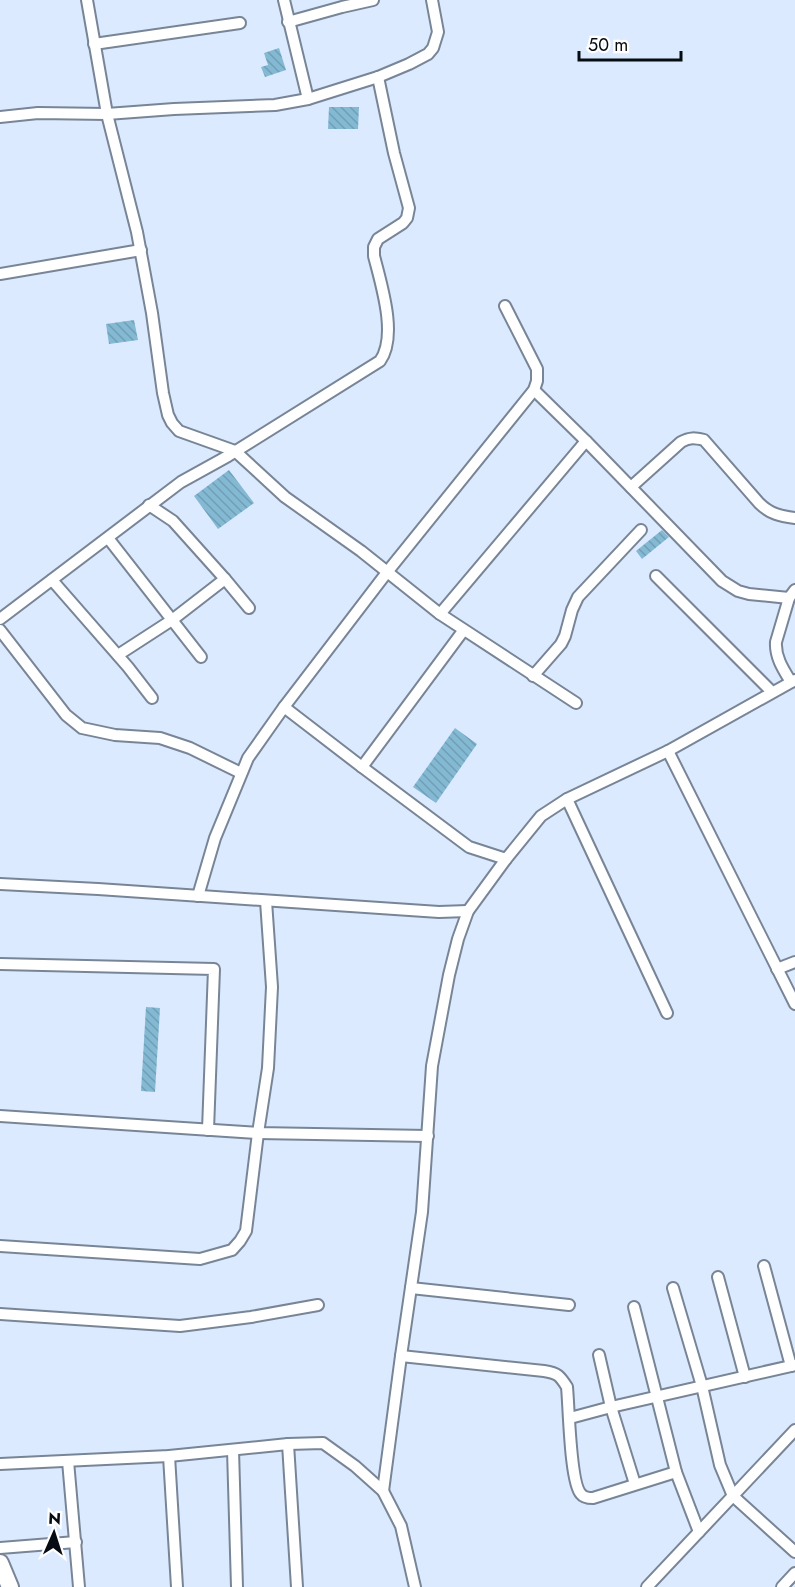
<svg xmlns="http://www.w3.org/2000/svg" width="795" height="1587" font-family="Jost,sans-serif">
<defs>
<pattern id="building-back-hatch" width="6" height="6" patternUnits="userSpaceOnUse" patternTransform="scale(1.5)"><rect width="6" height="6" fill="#84b9d4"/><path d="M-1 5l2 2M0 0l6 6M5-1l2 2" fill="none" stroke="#709eb5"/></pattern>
</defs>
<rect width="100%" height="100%" fill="#dbeafe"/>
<g fill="url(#building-back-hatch)">
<polygon points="279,48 286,70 265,77 261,67 268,65 264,53"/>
<polygon points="329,107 359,107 358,129 328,129"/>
<polygon points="134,320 138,340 109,344 106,324"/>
<polygon points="229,470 254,503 218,529 194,496"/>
<polygon points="662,530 669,537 642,559 636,551"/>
<polygon points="455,728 477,744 436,803 413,787"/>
<polygon points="146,1007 160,1008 155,1092 141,1091"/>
</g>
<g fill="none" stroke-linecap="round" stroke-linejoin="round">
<g stroke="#788597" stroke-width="14">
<g id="street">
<polyline points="87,0 107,114 137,232 152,313 163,393 168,415 172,423 179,431 235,451 285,497 361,551 440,614 576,703"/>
<polyline points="284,0 308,99"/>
<polyline points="288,22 342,7 373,0"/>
<polyline points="94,44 240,23"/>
<polyline points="0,117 38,113 107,114 174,109 275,105 308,99 378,77 409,64 428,54 433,48 438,32 432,0"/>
<polyline points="0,274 141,250"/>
<polyline points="534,390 586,441 722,581 738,591 749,594 789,598"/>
<path d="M631,487l50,-45c9,-5 14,-4 23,-2l55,63c11,11 21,13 36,15"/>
<polyline points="149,505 173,521 225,579 249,608"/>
<polyline points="108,538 201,657"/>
<polyline points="656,576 772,692"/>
<polyline points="52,580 128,667 152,698"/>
<polyline points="440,614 586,441"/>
<path d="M0,619l181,-137 47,-26 152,-95c18,-25 1,-77 -6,-105v-9l4,-8 25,-16 4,-5 2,-10 -15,-55 -16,-76"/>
<polyline points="0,630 66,715 82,728 115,735 160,738 190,748 241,773"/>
<polyline points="118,655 172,620 225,579"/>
<polyline points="533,676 561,644 565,636 572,610 578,597 641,530"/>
<path d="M791,682c-8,-13 -16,-25 -15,-40l13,-44 6,-8"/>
<polyline points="284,707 362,767 463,631"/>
<polyline points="668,751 795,1004"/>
<polyline points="362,767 469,847 506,859"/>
<polyline points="567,799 667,1013"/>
<polyline points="0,884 98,889 439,912 468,911"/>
<polyline points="198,896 215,838 248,758 284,707 388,571 534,390 537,381 537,369 505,306"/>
<polyline points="0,964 214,969 208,1130"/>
<polyline points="777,969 795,962"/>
<polyline points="0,1116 258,1133 428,1136"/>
<polyline points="0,1246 200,1259 232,1250 240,1241 246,1231 258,1133 268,1068 272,987 266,901"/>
<polyline points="764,1266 791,1366"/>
<polyline points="718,1277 745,1377"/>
<polyline points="411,1288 569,1305"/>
<polyline points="673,1288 702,1386 720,1465 733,1496 795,1552"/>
<polyline points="634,1307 676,1472"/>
<polyline points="0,1314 180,1326 251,1317 318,1305"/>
<polyline points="599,1355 611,1407 635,1484"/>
<path d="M401,1356l143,15c14,2 16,5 23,16 2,20 3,96 14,107 3,4 8,4 12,4l83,-26 23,60"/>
<polyline points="570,1418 611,1407 795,1365"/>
<polyline points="288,1444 297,1587"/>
<polyline points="233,1450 237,1587"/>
<polyline points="169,1456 177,1587"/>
<polyline points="68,1461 79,1587"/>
<polyline points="0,1464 169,1456 288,1444 323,1443 355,1466 383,1491 401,1526 415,1587"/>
<polyline points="383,1491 401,1356 422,1212 432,1066 449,975 458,939 468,911 506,859 541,816 567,799 668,751 795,680"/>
<polyline points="0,1548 76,1542"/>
<polyline points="647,1587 795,1430"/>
<polyline points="782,1587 795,1573"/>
</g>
</g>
<g stroke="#788597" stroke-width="20">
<polyline id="secondary" points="0,1563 10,1587"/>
</g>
<use href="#street" stroke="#fff" stroke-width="10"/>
<use href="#secondary" stroke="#fff" stroke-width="16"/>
</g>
<g transform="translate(54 1533) rotate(3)" stroke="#ffffff" stroke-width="4.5" paint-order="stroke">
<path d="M0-4.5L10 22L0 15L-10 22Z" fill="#070c12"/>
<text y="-9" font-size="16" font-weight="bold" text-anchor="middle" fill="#070c12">N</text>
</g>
<path d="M579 51v9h102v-9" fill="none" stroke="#070c12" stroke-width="3"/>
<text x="588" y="51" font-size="18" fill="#070c12" stroke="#ffffff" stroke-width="4.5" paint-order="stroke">50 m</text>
</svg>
